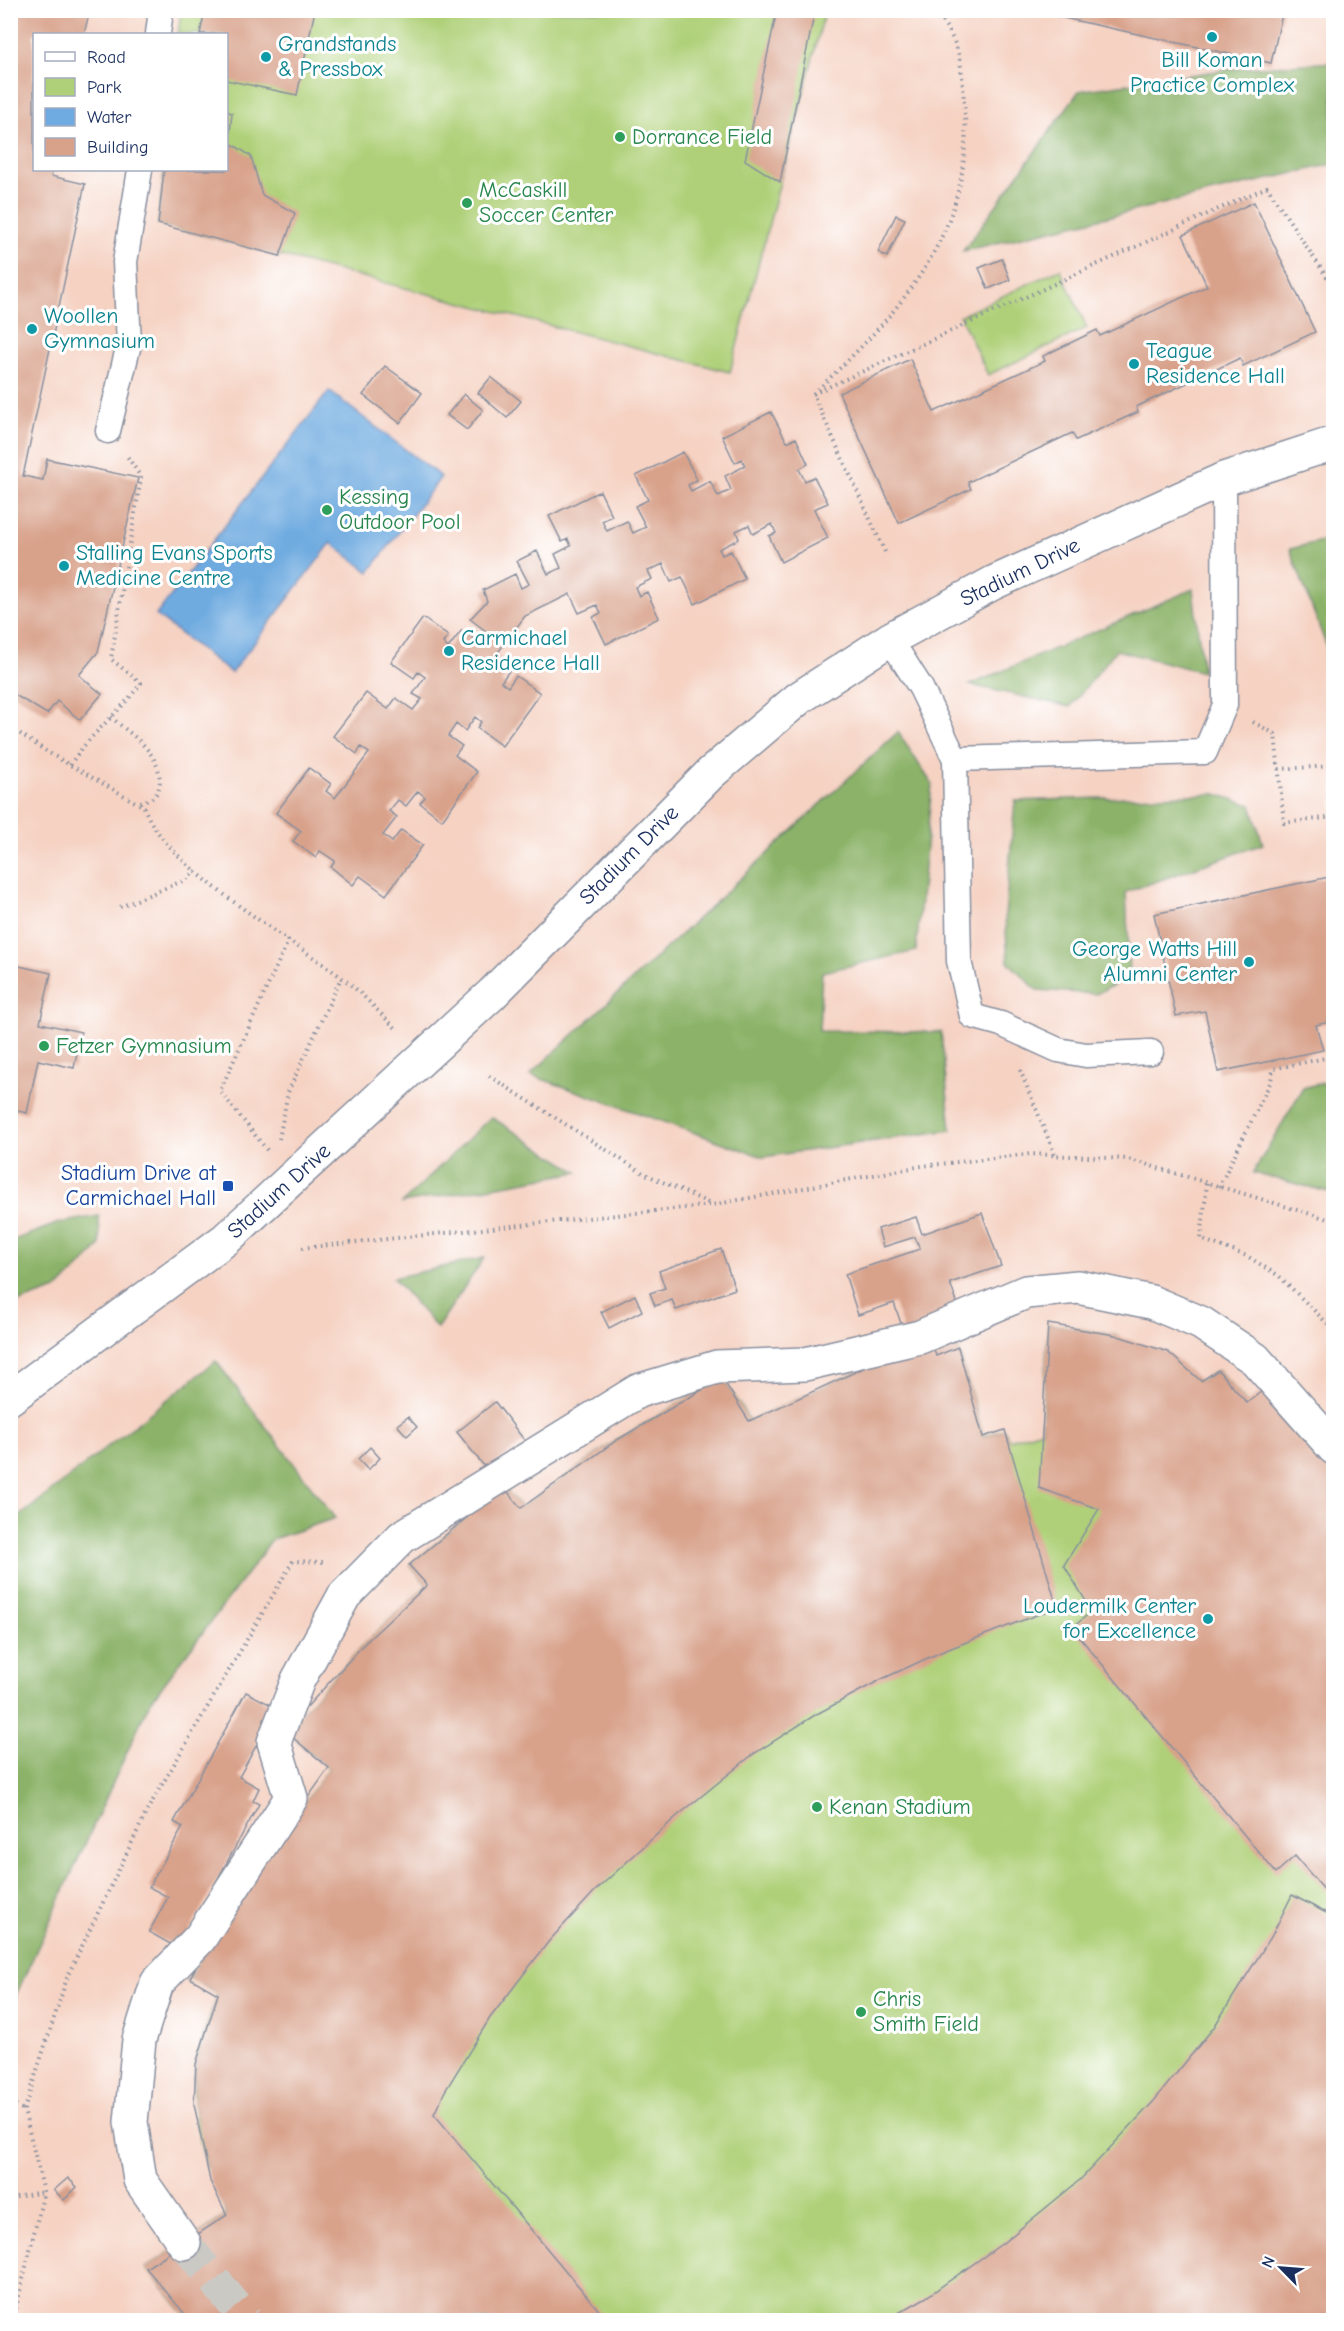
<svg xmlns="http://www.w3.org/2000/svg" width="1344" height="2331" font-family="'Comic Neue',sans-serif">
<rect width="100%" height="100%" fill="#fff"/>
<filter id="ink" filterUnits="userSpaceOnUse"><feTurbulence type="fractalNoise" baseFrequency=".0167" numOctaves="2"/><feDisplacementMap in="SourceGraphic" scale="12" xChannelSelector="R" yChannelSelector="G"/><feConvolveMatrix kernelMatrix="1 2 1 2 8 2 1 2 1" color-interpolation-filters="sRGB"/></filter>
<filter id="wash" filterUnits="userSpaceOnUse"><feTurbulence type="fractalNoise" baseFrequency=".008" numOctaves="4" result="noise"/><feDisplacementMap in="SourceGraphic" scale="24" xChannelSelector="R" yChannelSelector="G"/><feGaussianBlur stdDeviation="1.35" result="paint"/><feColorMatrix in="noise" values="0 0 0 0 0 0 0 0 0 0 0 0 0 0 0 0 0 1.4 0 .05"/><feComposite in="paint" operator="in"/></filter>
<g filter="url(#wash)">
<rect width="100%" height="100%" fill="#f7efde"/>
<path fill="#f5d2c2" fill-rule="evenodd" d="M11,11h1322v2309h-1322zM34,34h192v136h-192z"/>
<g fill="#afd078" stroke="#65806b" stroke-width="1.5">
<polygon points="181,11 825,11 730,372 158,224 164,170 226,170 226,34 178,34"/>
<polygon points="1060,269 1087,328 988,375 960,316"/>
<path d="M1048,1324l67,11 86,46 17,-11 29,33 86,64v853h-1143l-44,-52 81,-53c-22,-46 -40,-99 -31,-151 4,-23 14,-47 22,-70l-28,-16 42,-74 97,-136 -44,-37 80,-88 62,-58 -18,-20 95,-78 17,21 96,-68 105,-62 28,43 131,-61 51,-18 5,13 21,-8 25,89 22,-6 4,10 33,-10z"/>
</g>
<g fill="#8bb268" stroke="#537063" stroke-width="1.5">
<polygon points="1333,62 1333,164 963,251 1079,91 1231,69"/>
<polygon points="1333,538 1333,648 1328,650 1290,549"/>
<polygon points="1193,589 1203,672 1116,650 1070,707 970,685"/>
<polygon points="898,732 932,784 916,951 822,972 819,1031 941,1032 951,1130 763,1157 530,1075"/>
<polygon points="1216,794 1251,805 1263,844 1126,892 1130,977 1096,994 1037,990 1008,962 1005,915 1015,801"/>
<polygon points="1333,1080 1333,1193 1253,1173 1303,1088"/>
<polygon points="491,1117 578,1172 402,1203"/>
<polygon points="99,1216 100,1246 59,1288 11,1305 11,1241 59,1223"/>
<polygon points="484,1258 437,1328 393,1278"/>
<polygon points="216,1361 335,1518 273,1539 149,1704 11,2006 11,1523"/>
</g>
<polygon fill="#6fabe0" stroke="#456d9f" stroke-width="1.5" points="329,391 441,477 369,572 331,543 231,673 156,615"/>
<g id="blocks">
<g fill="#d8a18a">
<polygon points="10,10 90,10 84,34 34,34 34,170 53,170 51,176 85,184 23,476 43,480 47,459 138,478 98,652 79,675 102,694 80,720 57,701 47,714 10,692"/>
<polygon points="205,10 315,10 297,95 226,80 226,34 200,34"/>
<polygon points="777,10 815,10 780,182 745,160"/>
<polygon points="1027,10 1283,10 1271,63"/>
<polygon points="226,111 232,113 229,142 251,156 262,195 295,213 280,256 158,224 164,170 226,170"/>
<polygon points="1254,202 1315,332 1243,366 1240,358 1136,407 1138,412 1076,440 1072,433 968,482 971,489 899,523 839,393 910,359 934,412 1045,361 1043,356 1097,330 1100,336 1207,286 1183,235"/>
<polygon points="896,215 905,219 887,257 878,252"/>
<polygon points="1002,259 1010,280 988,289 979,268"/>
<polygon points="385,366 422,393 400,423 363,395"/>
<polygon points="491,377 521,401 507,418 478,393"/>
<polygon points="464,394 483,410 467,430 447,415"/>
<polygon points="771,412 787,442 796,438 808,464 799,469 805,481 814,477 828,503 814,509 828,538 781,562 769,536 776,533 772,524 753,534 749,525 736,531 739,539 719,549 722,555 731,551 745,579 695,604 682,577 671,582 663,564 648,571 652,579 635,587 639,596 647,592 659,618 606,644 593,617 601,613 597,605 579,613 570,594 525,616 496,655 512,667 501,682 508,687 516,676 540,693 502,746 477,728 481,722 475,717 465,731 456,724 448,736 462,746 455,755 477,772 442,820 420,803 425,797 418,791 406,806 398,800 389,811 397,817 383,835 392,842 401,830 423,845 386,895 360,876 353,885 331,867 335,861 320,851 316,858 293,841 301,831 276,813 309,768 331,784 326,791 335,798 369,753 361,747 357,754 333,736 366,693 388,709 396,698 413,710 422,699 413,694 425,677 418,672 414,678 391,662 423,618 448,636 443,643 448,648 462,630 479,642 487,632 470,619 487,601 483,590 515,574 521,588 529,584 517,561 537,551 548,574 561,568 555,554 571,546 568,539 562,542 549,516 600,491 612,516 602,521 607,531 627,521 633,533 646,527 635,506 648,500 636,476 683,452 697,480 688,485 691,491 710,481 718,496 731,490 725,476 745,466 742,459 735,463 722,436"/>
<polygon points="1334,876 1334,1021 1316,1025 1323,1050 1218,1072 1205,1011 1176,1016 1154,914"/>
<polygon points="10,964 51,973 40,1023 81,1032 74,1068 38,1060 27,1113 10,1109"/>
<polygon points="982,1213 1001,1266 950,1283 962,1316 905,1335 894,1303 858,1315 845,1274 920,1249 915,1237 883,1247 878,1229 916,1217 922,1234"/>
<polygon points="721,1249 735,1289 676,1310 672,1300 655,1306 650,1293 665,1288 659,1271"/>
<polygon points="635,1295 642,1311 609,1328 601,1312"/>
<polygon points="1048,1324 1115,1335 1168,1352 1201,1381 1218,1370 1247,1403 1268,1386 1334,1467 1334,1906 1327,1893 1295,1856 1276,1873 1072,1628 1092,1611 1064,1565 1099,1509 1039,1488"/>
<polygon points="932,1342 936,1356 958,1347 983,1437 1005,1430 1057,1607 941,1652 882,1679 815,1715 752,1755 676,1817 595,1891 549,1941 490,2018 445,2091 434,2114 607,2320 190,2320 146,2268 227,2215 210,2181 194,2104 196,2064 218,1994 190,1978 232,1904 329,1768 285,1731 365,1643 427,1585 409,1565 504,1487 521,1508 617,1440 722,1378 749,1421 881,1360"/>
<polygon points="495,1402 525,1441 487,1470 457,1432"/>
<polygon points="408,1417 417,1427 407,1436 397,1425"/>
<polygon points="370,1447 380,1458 368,1470 358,1459"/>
<polygon points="246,1692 277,1708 239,1777 259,1788 253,1801 259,1804 179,1949 149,1932 168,1897 149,1887 183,1827 174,1822"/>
<polygon points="1292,1895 1334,1917 1334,2320 886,2320 925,2298 1003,2243 1081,2179 1154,2101 1214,2027 1271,1937"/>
<polygon points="68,2178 77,2187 64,2200 54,2190"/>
</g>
</g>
</g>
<g filter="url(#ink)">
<use href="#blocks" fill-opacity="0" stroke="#898f9e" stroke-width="1.5"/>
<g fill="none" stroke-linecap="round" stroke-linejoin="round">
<polyline stroke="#cbc9c4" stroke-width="33" stroke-dasharray="33 16" stroke-linecap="butt" points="184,2243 247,2320"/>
<g stroke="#898f9e" stroke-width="27">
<g id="service">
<polyline points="158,34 161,10"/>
<polyline points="108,431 129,344 125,262 140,170"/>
<polyline points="890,639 921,688 955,759 1205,752 1225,705 1224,479"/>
<polyline points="955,759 959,961 972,1016 1001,1024 1058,1050 1086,1055 1151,1052"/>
</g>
</g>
<g stroke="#898f9e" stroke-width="36">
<polyline id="pedestrian" points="184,2243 140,2180 131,2122 139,2040 157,1983 200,1938 291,1798 274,1742 298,1680 344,1596 402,1537 638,1391 717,1367 805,1364 920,1337 1026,1292 1078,1287 1151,1302 1201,1323 1255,1359 1334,1448"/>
</g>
<g stroke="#898f9e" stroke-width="36">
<polyline id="minor" points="10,1398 226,1239 492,994 711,773 799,698 890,639 993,583 1224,479 1334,443"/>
</g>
<g stroke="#898f9e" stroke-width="4" stroke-dasharray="1.5 4.5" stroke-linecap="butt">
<polyline points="813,394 1267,187 1334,288"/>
<path d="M885,552l-72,-158c88,-83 164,-163 151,-292 -1,-16 -2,-35 -6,-50 -4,-14 -14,-28 -21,-41"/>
<path d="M111,717c12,11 30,23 39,36 14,19 16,50 -14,49"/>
<polyline points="1253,722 1275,734 1284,823 1334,817"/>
<path d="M10,727l39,26 95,54c20,60 148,132 201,173 19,15 35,34 53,50"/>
<path d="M70,765c21,-33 49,-51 71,-82l-30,-24 30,-182 -14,-21"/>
<polyline points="1279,769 1334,766"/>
<polyline points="120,907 187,879 196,870"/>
<polyline points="1020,1070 1055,1155"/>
<polyline points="489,1076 643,1173 711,1204"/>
<polyline points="279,1139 288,1092 341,978"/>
<polyline points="267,1150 220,1091 289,939"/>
<polyline points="1207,1183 1201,1239 1247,1256 1279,1276 1334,1330"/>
<polyline points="1219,1187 1271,1081 1273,1069 1325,1058 1334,1053"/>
<polyline points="302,1248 712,1205 922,1166 1031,1154 1128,1159 1334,1221"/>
<polyline points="10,2103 24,2110"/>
<polyline points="10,2198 44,2192"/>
<polyline points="13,2320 44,2192 24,2110 68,1975 149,1807 293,1561 323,1562"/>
</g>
<use href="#service" stroke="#fff" stroke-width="24"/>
<use href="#pedestrian" stroke="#fff" stroke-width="33"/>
<use href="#minor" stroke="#fff" stroke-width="33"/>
</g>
</g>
<g fill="#0f9aa8" stroke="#fff" stroke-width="2">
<circle cx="1212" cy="37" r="6"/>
<circle cx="266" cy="57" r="6"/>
<circle cx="32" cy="329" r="6"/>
<circle cx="1134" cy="364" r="6"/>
<circle cx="64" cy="566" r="6"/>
<circle cx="449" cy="651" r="6"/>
<circle cx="1249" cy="962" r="6"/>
<circle cx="1208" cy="1619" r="6"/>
</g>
<g fill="#2e9e5b" stroke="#fff" stroke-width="2">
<circle cx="620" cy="137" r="6"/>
<circle cx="467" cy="203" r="6"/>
<circle cx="327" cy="510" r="6"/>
<circle cx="44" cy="1046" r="6"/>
<circle cx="817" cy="1807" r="6"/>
<circle cx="861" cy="2012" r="6"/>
</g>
<rect fill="#1a4fb4" stroke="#fff" stroke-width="2" x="222" y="1180" width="12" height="12" rx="3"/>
<g text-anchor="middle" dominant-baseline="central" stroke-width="6" stroke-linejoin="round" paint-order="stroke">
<g font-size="22" fill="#0d838f" stroke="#fff" text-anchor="start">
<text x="278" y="44">Grandstands<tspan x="278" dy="25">&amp; Pressbox</tspan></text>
<text x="1212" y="60" text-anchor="middle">Bill Koman<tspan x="1212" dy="25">Practice Complex</tspan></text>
<text x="44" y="316">Woollen<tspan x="44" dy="25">Gymnasium</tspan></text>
<text x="1146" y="351">Teague<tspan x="1146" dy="25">Residence Hall</tspan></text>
<text x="76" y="553">Stalling Evans Sports<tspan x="76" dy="25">Medicine Centre</tspan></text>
<text x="461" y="638">Carmichael<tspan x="461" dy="25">Residence Hall</tspan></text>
<text x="1237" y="949" text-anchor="end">George Watts Hill<tspan x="1237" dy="25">Alumni Center</tspan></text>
<text x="1196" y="1606" text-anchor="end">Loudermilk Center<tspan x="1196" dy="25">for Excellence</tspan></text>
</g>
<g font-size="22" fill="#27864d" stroke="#fff" text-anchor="start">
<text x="632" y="137">Dorrance Field</text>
<text x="479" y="190">McCaskill<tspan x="479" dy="25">Soccer Center</tspan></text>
<text x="339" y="497">Kessing<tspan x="339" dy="25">Outdoor Pool</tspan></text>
<text x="56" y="1046">Fetzer Gymnasium</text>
<text x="829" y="1807">Kenan Stadium</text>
<text x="873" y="1999">Chris<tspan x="873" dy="25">Smith Field</tspan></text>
</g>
<g font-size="22" fill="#1b2f5e" stroke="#fff">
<text transform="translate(1020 572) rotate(-26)">Stadium Drive</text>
<text transform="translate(629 855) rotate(-45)">Stadium Drive</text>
<text transform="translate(279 1191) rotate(-42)">Stadium Drive</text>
</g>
<g font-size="22" fill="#164399" stroke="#fff" text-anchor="end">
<text x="216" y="1173">Stadium Drive at<tspan x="216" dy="25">Carmichael Hall</tspan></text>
</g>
</g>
<rect width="1344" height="2331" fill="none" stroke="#fff" stroke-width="36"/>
<rect x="33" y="33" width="195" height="138" fill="#ffffff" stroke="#a4acbf" stroke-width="1.5"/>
<rect x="45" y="52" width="30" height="9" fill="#ffffff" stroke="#a4acbf" stroke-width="1.5"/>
<text x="87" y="63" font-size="18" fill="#1b2f5e">Road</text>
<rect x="45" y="78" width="30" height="18" fill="#afd078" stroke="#a4acbf" stroke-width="1.5"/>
<text x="87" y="93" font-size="18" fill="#1b2f5e">Park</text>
<rect x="45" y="108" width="30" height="18" fill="#6fabe0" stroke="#a4acbf" stroke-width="1.5"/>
<text x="87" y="123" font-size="18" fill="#1b2f5e">Water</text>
<rect x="45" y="138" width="30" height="18" fill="#d8a18a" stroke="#a4acbf" stroke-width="1.5"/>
<text x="87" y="153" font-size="18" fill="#1b2f5e">Building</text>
<g transform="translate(1281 2268) rotate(295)" stroke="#ffffff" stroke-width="4.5" paint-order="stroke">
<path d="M0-4.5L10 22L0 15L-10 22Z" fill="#1b2f5e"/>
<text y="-9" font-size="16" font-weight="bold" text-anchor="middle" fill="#1b2f5e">N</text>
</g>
</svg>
